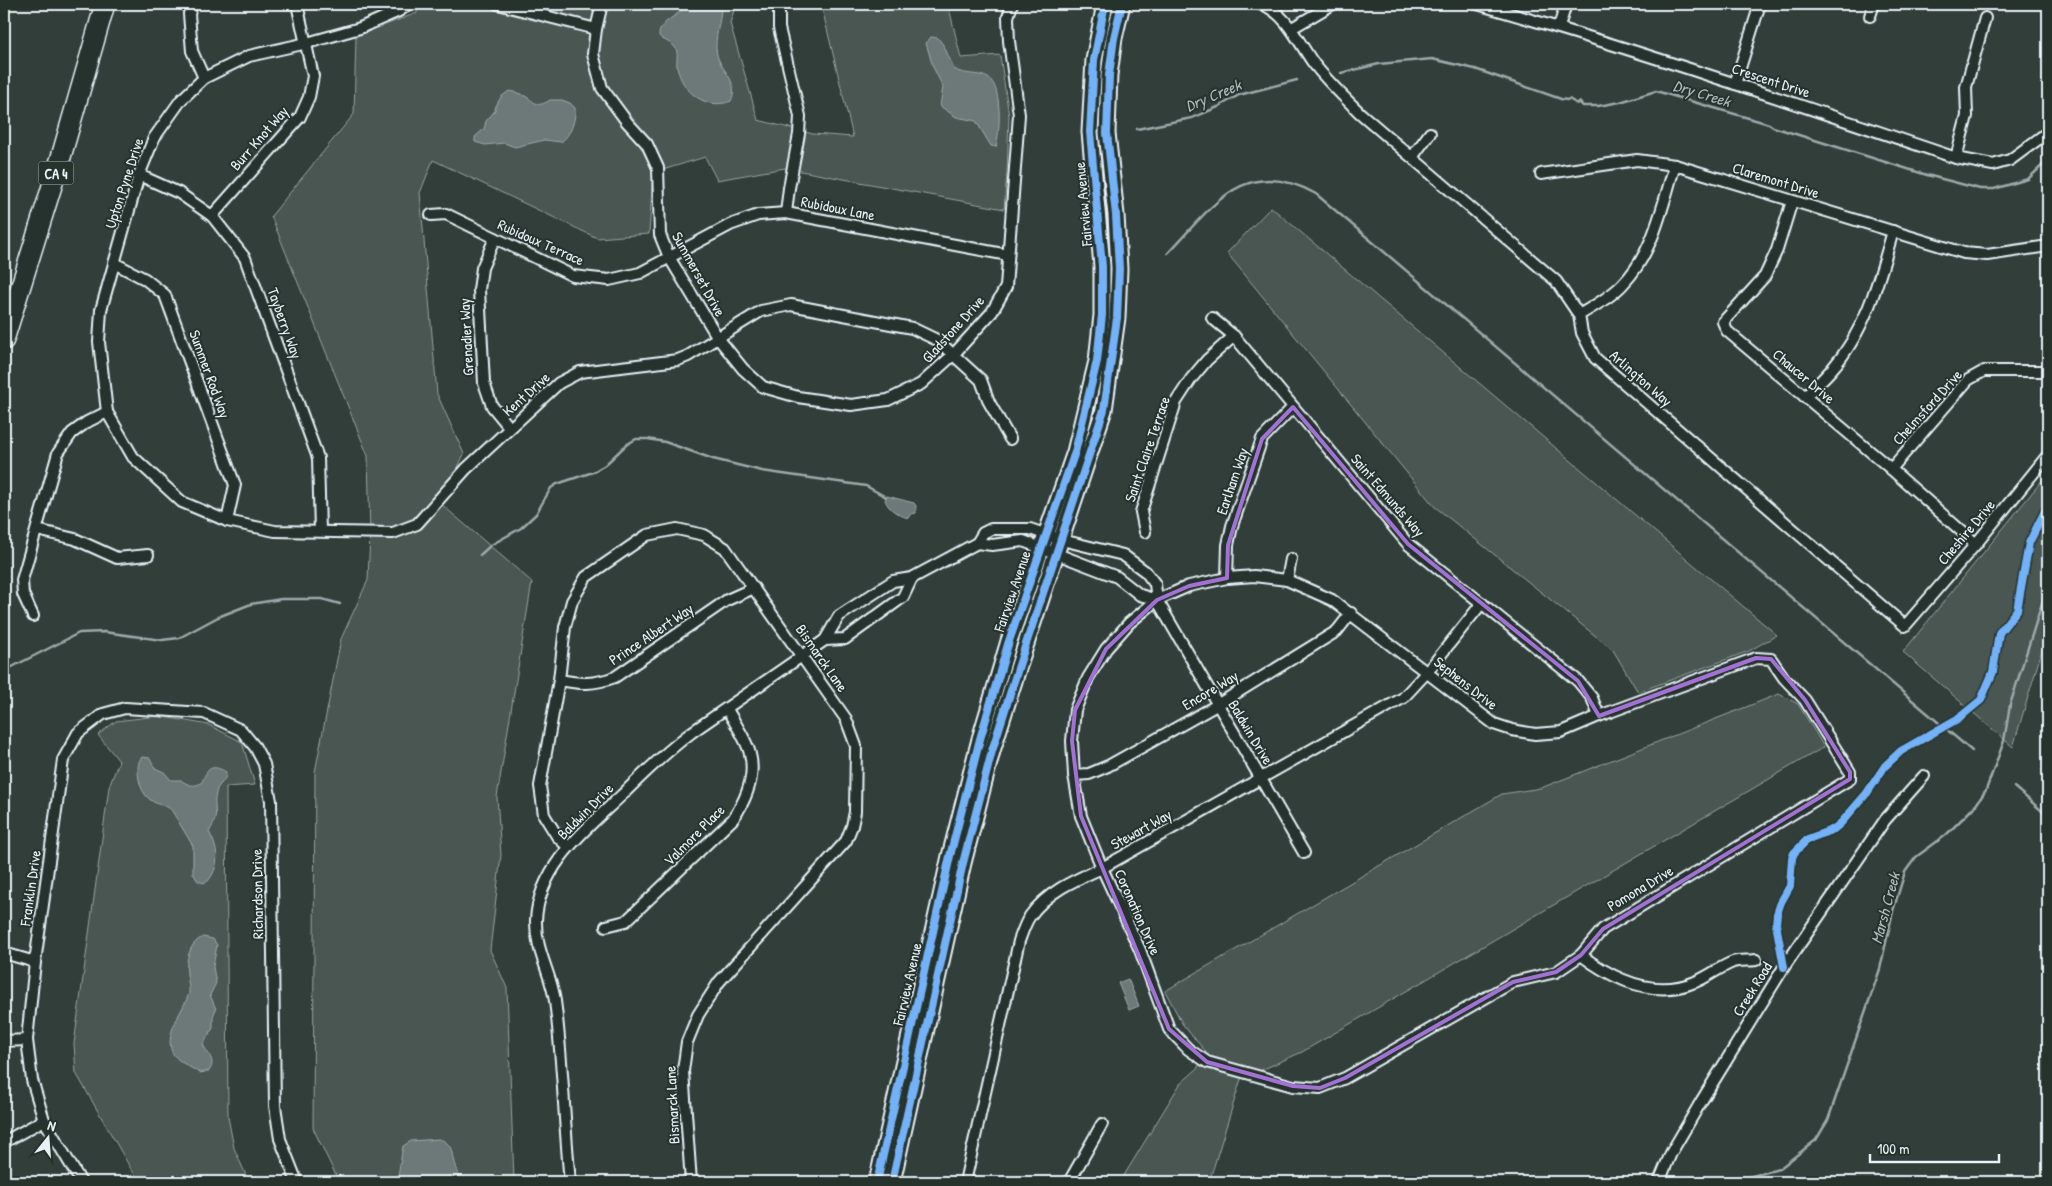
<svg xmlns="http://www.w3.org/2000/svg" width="2052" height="1186" font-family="'Patrick Hand',sans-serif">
<rect width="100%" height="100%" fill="#323e39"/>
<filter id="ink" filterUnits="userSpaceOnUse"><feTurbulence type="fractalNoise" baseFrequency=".02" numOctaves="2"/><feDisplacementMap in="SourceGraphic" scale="10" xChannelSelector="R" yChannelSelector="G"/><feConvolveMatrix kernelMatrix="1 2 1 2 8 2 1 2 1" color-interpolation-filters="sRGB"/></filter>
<g filter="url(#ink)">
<g fill="#495651" stroke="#98a4a4">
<polygon points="417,4 736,4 730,23 758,120 813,134 853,137 821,4 948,4 961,58 1000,55 1009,116 1007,172 1004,209 785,168 717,180 705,157 653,173 649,234 597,238 433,160 420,193 437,394 464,454 441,504 532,582 497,797 501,855 490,950 507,988 514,1182 339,1182 313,1128 315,772 341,639 368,580 370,534 368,456 271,216 354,114 356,36 417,13"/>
<polygon points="1271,207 1777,635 1749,651 1638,692 1613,650 1434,506 1227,253"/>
<polygon points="2048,473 2048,630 2013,747 1903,652"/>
<polygon points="1779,694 1798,704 1824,747 1302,1052 1241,1079 1209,1182 1120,1182 1180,1084 1197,1069 1206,1052 1183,1025 1165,991 1502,794 1541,788"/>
<polygon points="158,716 209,725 242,742 255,785 226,787 228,1117 234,1148 249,1182 141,1182 131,1169 76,1073 74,1044 109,787 119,761 98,735 116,721"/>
</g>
<g fill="#6d7978" stroke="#9ea9ab">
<path d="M688,4h33c1,17 -8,34 -4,51 5,17 23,27 14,46 -24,10 -50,-9 -54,-35 -1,-6 2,-12 -2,-19 -4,-5 -12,-6 -16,-11 -1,-15 22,-21 29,-32z"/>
<path d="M931,37l7,1 6,8 10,23c11,7 24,3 34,9 15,9 12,54 8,69l-5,-1 -15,-25 -20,-4 -16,-11 3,-19 -10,-20 -7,-24z"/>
<path d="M509,91c5,1 11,2 16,5 11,6 11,13 25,4h12l8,3 5,5c1,11 -4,27 -14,34l-17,-2 -29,7 -11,-4 -19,2 -10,-3v-5l9,-8 2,-8 8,-9 2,-6 5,-9z"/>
<path d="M887,496l27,7 2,3v7l-5,1 -3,4c-10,-3 -20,-9 -23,-18z"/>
<path d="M142,757l8,1 5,10 9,4 7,8h10c6,5 14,8 21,2 5,-13 9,-19 24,-10 1,10 -9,12 -10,21 -4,18 5,20 -7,39 9,16 12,33 -1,49l-5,2 -6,-3 -4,-7v-27l-21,-35c-4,-5 -8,-5 -14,-7 -14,-5 -19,-18 -20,-32 0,-6 0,-11 4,-15z"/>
<path d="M203,937l10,2 4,6 -4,22 3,16 -6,12 6,14 -3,7v12l-10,16c4,10 14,16 6,27l-9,2c-8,-5 -24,-12 -28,-21 -8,-20 12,-42 17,-59 1,-7 -2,-13 -2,-19 -2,-14 3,-32 16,-37z"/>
<polygon points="1128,979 1139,1006 1129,1010 1118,983"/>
<path d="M439,1139c15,4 12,15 16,27 2,6 5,10 5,16h-63l6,-36 8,-5z"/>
</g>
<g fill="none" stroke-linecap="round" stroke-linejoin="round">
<g stroke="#9ea9ab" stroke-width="2.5">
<polyline points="1341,73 1379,64 1432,59 1475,69 1561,99 1567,100 1569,99 1577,104 1579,102 1583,106 1598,106 1620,102 1656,91 1769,124 1773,127 1927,175 1980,189 1994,189 2028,179 2048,160"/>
<polyline points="1137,129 1192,118 1218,107 1239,95 1297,80"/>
<path d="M1168,253c45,-47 77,-99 148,-59l656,557"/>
<polyline points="480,555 491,545 521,528 536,514 551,488 557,484 593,472 605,465 626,445 636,439 648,439 665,442 713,459 762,471 866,486 886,497"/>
<polyline points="4,670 12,667 79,633 104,632 162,640 179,638 218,617 251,604 281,599 322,599 340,604"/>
<polyline points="2014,787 2048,816"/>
<polyline points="1729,1182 1779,1169 1816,1140 1828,1120 1880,969 1893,911 1905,872 1916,857 1946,835 1976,805 1986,790 2004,741 2010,705 2048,584"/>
</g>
<g stroke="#e8f1f8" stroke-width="14">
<g id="street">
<polyline points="192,4 189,14 192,51 204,78"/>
<polyline points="409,4 399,11 360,28 307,43 249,56 204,78 181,100 154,138 139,175 101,310 99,342 107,412 133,457 182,502 227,521 275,531 393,533 417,524 466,469 559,383 580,372 678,360 688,356 761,311 791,305 912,328 937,340 981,380 989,402 1010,439"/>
<polyline points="498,4 596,29"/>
<polyline points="602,4 596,29 593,54 602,88 627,122 647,144 658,168 660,235 669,257 718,338 743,369 763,387 798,397 851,405 888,400 921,384 954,354 992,312 1006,287 1019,115 1009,41 1008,17 1012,4"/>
<polyline points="779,4 779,28 800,116 799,134 789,188 786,213"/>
<path d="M1261,4c25,8 39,41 53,60 14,18 30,33 46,49l196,168 23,34 3,18 13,25 310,268 71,-82 72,-89"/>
<path d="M1477,4c161,46 320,100 479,154l37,7 17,-5 38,-28"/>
<polyline points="1870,16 1874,4"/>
<polyline points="1559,27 1566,4"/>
<polyline points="1292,28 1333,4"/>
<polyline points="1735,84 1760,4"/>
<polyline points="1413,156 1430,133"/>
<polyline points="1956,158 1967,116 1966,87 1985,18"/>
<polyline points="1541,174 1637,160 1675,165 1964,253 1987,255 2048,246"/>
<polyline points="139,175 179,193 212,216 245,258 318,458 320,531"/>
<polyline points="1792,201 1777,250 1765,276 1723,322 1727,331 1891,469 1976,544"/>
<polyline points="431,215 446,214 573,276 609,280 640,273 730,225 758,215 786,213 1008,255"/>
<polyline points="212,216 300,117 309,97 313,76 297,4"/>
<polyline points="495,238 482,268 479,290 484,383 492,406 510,428"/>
<polyline points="114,263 145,279 165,295 235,485 227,521"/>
<path d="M1579,315c15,-9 32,-18 44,-31 31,-32 39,-78 52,-119"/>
<polyline points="1212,318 1234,336 1408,544 1578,681 1592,698 1599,716"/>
<path d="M1805,397c9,-9 18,-18 27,-28 34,-39 47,-89 61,-138"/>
<polyline points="1891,469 1968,380 1984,371 2048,371"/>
<polyline points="37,530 75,539 117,558 148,555"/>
<polyline points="1145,532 1141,512 1176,402 1191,379 1207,360 1234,336"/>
<polyline points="977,543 992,545 1023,541 1117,577 1140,595 1157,600"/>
<polygon points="1254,576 1287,580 1332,600 1494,724 1512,730 1535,734 1561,732 1599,716 1756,658 1771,659 1784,678 1805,700 1850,772 1850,779 1603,929 1581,955 1556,972 1513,982 1345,1078 1320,1088 1293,1086 1207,1062 1188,1049 1169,1029 1140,950 1102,868 1081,816 1074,775 1072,741 1075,710 1088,678 1106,649 1129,623 1157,600 1189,586 1227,578"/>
<polyline points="1227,578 1228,545 1232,526 1262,439 1293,407"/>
<polyline points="1287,580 1291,559"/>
<polyline points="33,616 23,594 22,580 58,453 72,433 87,422 107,412"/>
<polyline points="825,640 845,639 903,597 912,578"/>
<path d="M559,680c22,4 34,5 56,-3l112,-77 27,-12"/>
<polyline points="1074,775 1089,774 1108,766 1217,705 1337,631 1351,613"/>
<polyline points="568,847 557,836 544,815 540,786 559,680 565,627 572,601 586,577 647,535 677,529 704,535 725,548 846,719 856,746 855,812 852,826 846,841 719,982 698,1015 687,1042 683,1071 691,1182"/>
<path d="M606,926l20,-5 107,-102c12,-18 23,-42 17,-65 -3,-14 -16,-32 -23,-45"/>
<polyline points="4,953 35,962"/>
<path d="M1581,955c33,25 73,44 114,27 13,-5 25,-15 38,-20 6,-2 16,-1 23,-2"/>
<polyline points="4,1041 27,1040"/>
<polyline points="4,1142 44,1120"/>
<polyline points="81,1182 44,1120 32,1080 27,1040 35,962 63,760 78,733 103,714 125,708 204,713 241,730 255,747 264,764 271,801 275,1106 280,1139 297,1182"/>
<path d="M570,1182c-6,-60 -7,-121 -15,-181 -4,-28 -20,-51 -19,-81 3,-54 49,-90 86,-125 22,-22 45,-44 70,-63l133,-92 14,-24 54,-35 19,-3 65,-35 6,-10 8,-4h39l32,11 61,15 23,17 9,12 2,16 147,253"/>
<path d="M965,1182l54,-241c3,-8 6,-18 11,-25 18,-25 45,-36 72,-48l301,-170 24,-26 55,-69"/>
<polyline points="1069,1182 1102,1124"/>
<polyline points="1659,1182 1671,1153 1702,1100 1784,967 1885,820 1924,776"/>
</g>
</g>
<g stroke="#e8f1f8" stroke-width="19">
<g id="secondary">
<polyline points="877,1182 950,856 980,739 1009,641 1075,452 1097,361 1102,315 1102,266 1090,132 1094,60 1105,4"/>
<polyline points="892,1182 963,863 992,751 1021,659 1104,410 1117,318 1119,269 1116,215 1107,133 1109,75 1114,38 1122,4"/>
</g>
</g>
<g stroke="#e8f1f8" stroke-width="22">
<polyline id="highway" points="4,340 61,157 105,4"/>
</g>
<use href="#street" stroke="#26332d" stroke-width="10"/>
<use href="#secondary" stroke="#26332d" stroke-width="15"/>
<use href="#highway" stroke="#26332d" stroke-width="19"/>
<g stroke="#26332d" stroke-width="11">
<g id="cycleway">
<polyline points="1784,967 1776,924 1777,914 1781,902 1790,886 1792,858 1794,853 1808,839 1834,829 1841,823 1867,793 1885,766 1901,751 1959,718 1981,700 1993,672 1999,633 2017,610 2029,543 2048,505"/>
<polyline points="877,1182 950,856 980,739 1009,641 1075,452 1097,361 1102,315 1102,266 1090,132 1094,60 1105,4"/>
<polyline points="892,1182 963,863 992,751 1021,659 1104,410 1117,318 1119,269 1116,215 1107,133 1109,75 1114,38 1122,4"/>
</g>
</g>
<use href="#cycleway" stroke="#73b2f8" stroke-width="8"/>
</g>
</g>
<path fill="none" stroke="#a171d3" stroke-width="4" stroke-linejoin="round" d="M1293,407l115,137 170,137 21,35 157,-58 15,1 34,41 45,72v7l-247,150 -22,26 -25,17 -43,10 -168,96 -25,10 -27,-2 -86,-24 -38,-33 -88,-213 -9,-75 3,-31 31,-61 51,-49 32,-14 38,-8 1,-33 34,-106z"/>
<g text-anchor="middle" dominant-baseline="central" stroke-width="4" stroke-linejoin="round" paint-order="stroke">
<rect fill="#26332d" stroke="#aeb8bb" stroke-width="1" x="38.5" y="161.5" width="35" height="23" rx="4"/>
<g font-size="14" font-weight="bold" fill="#e8f1f8">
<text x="56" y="173">CA 4</text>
</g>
<g font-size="15" fill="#e8f1f8" stroke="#26332d">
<text transform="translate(1771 80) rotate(18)">Crescent Drive</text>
<text transform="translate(259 138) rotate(-49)">Burr Knot Way</text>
<text transform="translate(1776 180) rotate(17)">Claremont Drive</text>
<text transform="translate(124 183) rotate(-72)">Upton Pyne Drive</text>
<text transform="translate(1083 204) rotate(-95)">Fairview Avenue</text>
<text transform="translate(838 208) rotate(11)">Rubidoux Lane</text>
<text transform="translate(541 242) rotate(24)">Rubidoux Terrace</text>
<text transform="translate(699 274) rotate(61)">Summerset Drive</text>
<text transform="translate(285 323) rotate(70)">Tayberry Way</text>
<text transform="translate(953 329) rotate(-48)">Gladstone Drive</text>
<text transform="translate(466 337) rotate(-93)">Grenadier Way</text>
<text transform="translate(210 374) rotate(70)">Summer Rod Way</text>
<text transform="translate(1804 376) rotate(40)">Chaucer Drive</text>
<text transform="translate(1641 378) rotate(41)">Arlington Way</text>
<text transform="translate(526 394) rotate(-42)">Kent Drive</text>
<text transform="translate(1927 407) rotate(-48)">Chelmsford Drive</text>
<text transform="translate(1147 449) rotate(-71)">Saint Claire Terrace</text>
<text transform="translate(1232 481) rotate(-71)">Earlham Way</text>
<text transform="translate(1388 495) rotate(49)">Saint Edmunds Way</text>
<text transform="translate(1966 532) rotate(-50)">Cheshire Drive</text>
<text transform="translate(1012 591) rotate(-71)">Fairview Avenue</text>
<text transform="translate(651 634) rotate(-34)">Prince Albert Way</text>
<text transform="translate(822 658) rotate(55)">Bismarck Lane</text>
<text transform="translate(1466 683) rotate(38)">Sephens Drive</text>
<text transform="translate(1210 690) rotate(-31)">Encore Way</text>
<text transform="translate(1251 732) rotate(59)">Baldwin Drive</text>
<text transform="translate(585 811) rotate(-45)">Baldwin Drive</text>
<text transform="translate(1141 829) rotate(-29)">Stewart Way</text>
<text transform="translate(694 835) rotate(-45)">Valmore Place</text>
<text transform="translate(30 888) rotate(-82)">Franklin Drive</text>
<text transform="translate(1640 888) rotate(-31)">Pomona Drive</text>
<text transform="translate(257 894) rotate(-91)">Richardson Drive</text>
<text transform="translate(1138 912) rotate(66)">Coronation Drive</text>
<text transform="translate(907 984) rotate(-77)">Fairview Avenue</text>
<text transform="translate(1752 989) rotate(-58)">Creek Road</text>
<text transform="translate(672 1105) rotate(-93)">Bismarck Lane</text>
</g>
<g font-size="16" font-style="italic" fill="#b1bbbe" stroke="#26332d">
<text transform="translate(1702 93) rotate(17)">Dry Creek</text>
<text transform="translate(1213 95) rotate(-23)">Dry Creek</text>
<text transform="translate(1885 908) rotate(-75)">Marsh Creek</text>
</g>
</g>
<rect width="2052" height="1186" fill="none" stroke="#26332d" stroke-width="20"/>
<rect x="10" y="10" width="2032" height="1166" fill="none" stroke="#e8f1f8" stroke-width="2" filter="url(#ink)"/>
<g transform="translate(48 1138) rotate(17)" stroke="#26332d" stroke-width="4" paint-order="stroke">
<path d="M0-4L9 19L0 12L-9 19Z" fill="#e8f1f8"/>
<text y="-8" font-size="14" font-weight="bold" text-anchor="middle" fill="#e8f1f8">N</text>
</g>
<path d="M1870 1154v8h129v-8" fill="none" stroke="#e8f1f8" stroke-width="2.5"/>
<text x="1877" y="1154" font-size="15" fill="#e8f1f8" stroke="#26332d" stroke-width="4" paint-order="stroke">100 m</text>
</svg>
